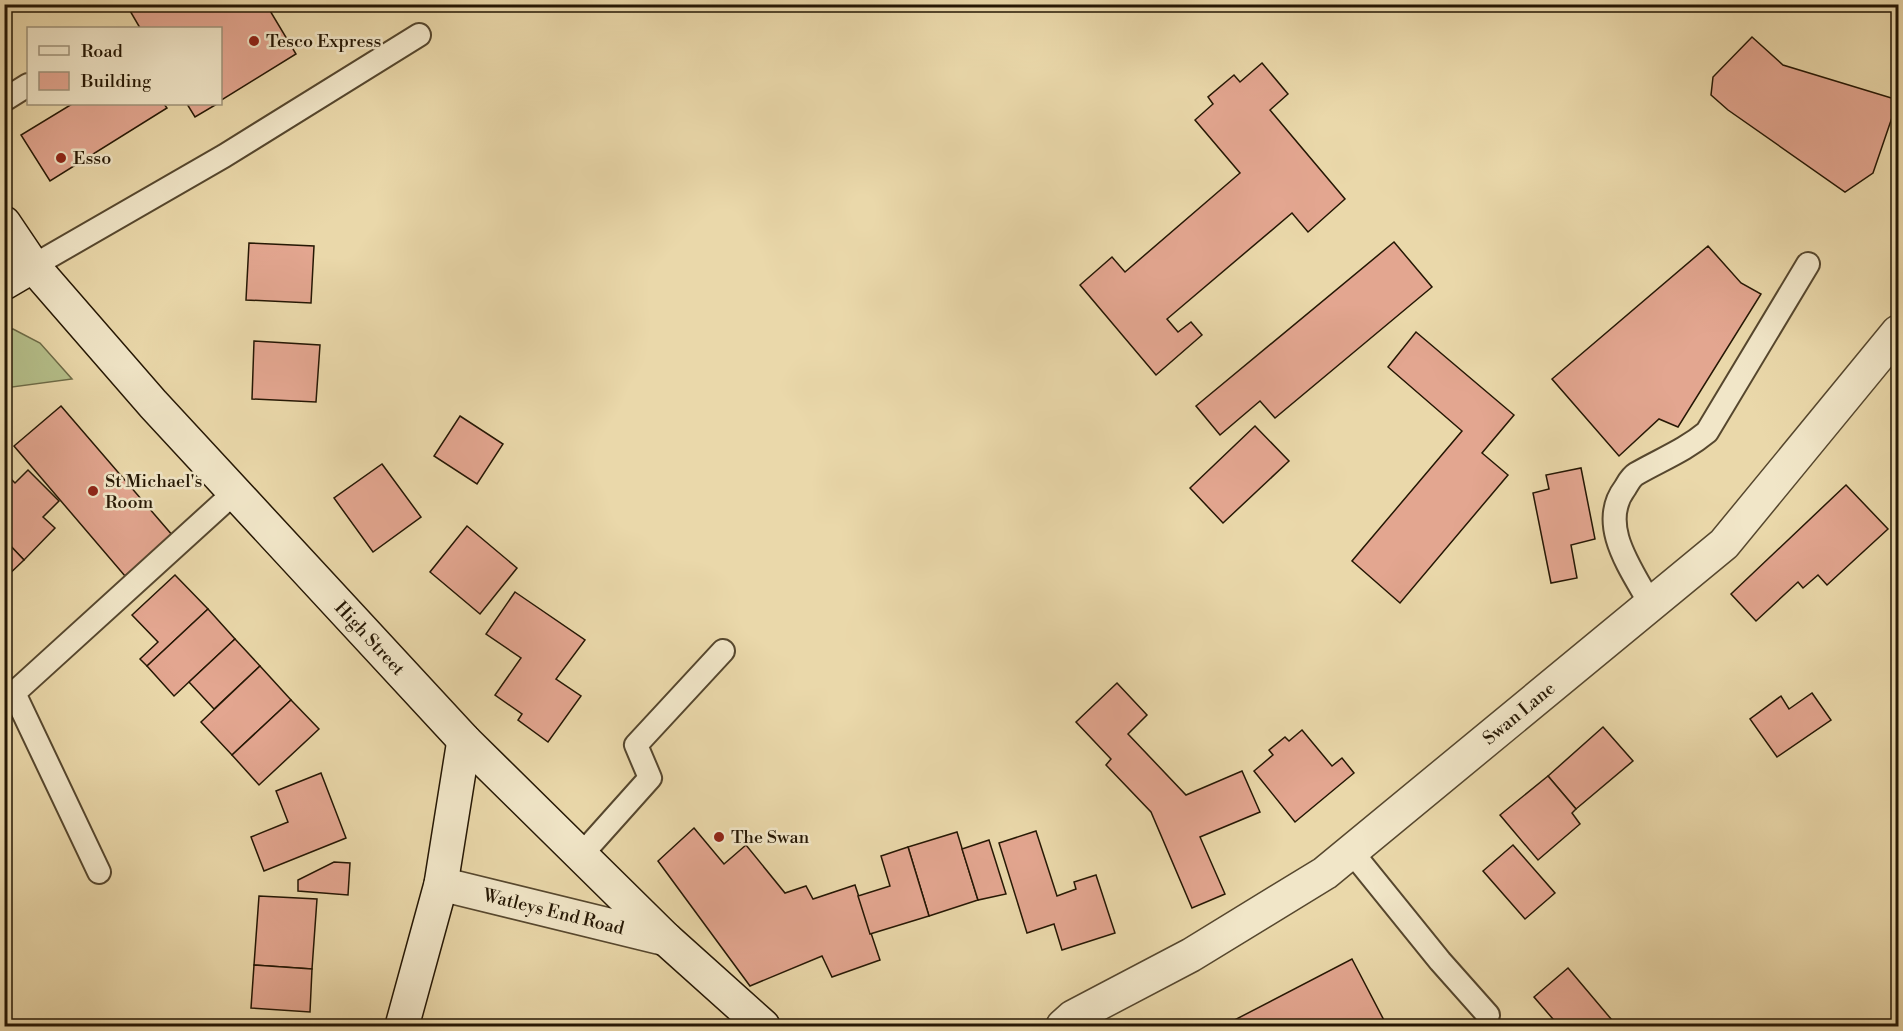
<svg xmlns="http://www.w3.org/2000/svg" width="1903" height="1031" font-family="'Libre Bodoni',serif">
<rect width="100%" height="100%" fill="#ead8aa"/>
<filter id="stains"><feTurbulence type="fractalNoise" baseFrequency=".00333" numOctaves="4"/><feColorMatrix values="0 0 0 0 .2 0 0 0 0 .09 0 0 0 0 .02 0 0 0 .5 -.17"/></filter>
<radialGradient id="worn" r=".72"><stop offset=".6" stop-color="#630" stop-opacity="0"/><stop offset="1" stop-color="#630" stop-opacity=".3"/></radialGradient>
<polygon fill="#b5bf8a" stroke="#6d6b47" stroke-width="1.5" points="13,329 40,343 72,379 5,388 5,330"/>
<g fill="#e3a690" stroke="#251704" stroke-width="1.5">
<polygon points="126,4 266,4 296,54 220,101 220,28 140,28"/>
<polygon points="1752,37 1783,65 1898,100 1873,173 1845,192 1728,110 1711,95 1713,77"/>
<polygon points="1262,63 1288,94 1270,110 1345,199 1308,232 1292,213 1167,319 1178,332 1191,322 1202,335 1156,375 1080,285 1112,257 1125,272 1240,173 1195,120 1213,104 1208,97 1234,75 1240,82"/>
<polygon points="72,104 164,104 167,108 50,181 21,135"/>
<polygon points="187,104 217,104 195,117"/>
<polygon points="1394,242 1432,287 1275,418 1260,401 1220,435 1196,406"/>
<polygon points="249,243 314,246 311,303 246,300"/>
<polygon points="1708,246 1741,283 1761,294 1678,427 1659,419 1619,456 1552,379"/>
<polygon points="1416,332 1514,415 1482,453 1508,475 1400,603 1352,561 1462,431 1388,367"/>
<polygon points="254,341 320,345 316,402 252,399"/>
<polygon points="61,406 173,536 125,576 14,446"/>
<polygon points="460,416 503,444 477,484 434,456"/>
<polygon points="1255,426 1289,461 1223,523 1190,488"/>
<polygon points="382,464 421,517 373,552 334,498"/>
<polygon points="1581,468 1595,539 1571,545 1577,578 1551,583 1533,493 1549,489 1546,475"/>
<polygon points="28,470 59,501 43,517 55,528 24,560 4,539 4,481 9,477 15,483"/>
<polygon points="1846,485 1888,529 1827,585 1818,575 1803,588 1798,582 1756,621 1731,594"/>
<polygon points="467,526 517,568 480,614 430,572"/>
<polygon points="4,539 24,560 4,579"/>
<polygon points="175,575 208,609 147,666 140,659 158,642 132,615"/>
<polygon points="515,592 585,640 556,679 581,696 548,742 518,720 522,714 495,695 521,658 486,634"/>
<polygon points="208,609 235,639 174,696 147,666"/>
<polygon points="235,639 260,666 214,709 189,682"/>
<polygon points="260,666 291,700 232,755 201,722"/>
<polygon points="1117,683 1147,715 1128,734 1186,795 1242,771 1260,812 1200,837 1225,894 1192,908 1151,812 1106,765 1111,759 1076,722"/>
<polygon points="1812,693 1831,720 1777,757 1750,719 1781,696 1789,709"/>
<polygon points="291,700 319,729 259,785 232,755"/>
<polygon points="1603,727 1633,761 1576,809 1548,776"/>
<polygon points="1302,730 1332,766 1342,758 1354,773 1295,822 1254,771 1273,755 1269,750 1285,737 1289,741"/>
<polygon points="321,773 346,838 264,871 251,837 288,822 276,791"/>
<polygon points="1548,776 1576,809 1572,813 1580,824 1538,860 1500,815"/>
<polygon points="694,828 724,864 746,845 785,893 806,886 813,899 855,885 880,960 832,977 822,956 750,986 658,861"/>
<polygon points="1036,831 1057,896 1076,889 1074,882 1096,875 1115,933 1062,950 1054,924 1027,933 999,843"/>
<polygon points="957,832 978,900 929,916 908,847"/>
<polygon points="989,840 1006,894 978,900 962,849"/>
<polygon points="1513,845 1555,893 1525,919 1483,871"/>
<polygon points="908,847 929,916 870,934 858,896 890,886 881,856"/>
<polygon points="334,862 350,863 348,895 298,891 298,880"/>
<polygon points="259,896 317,899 312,969 254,965"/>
<polygon points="1352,959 1387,1026 1223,1026"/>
<polygon points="254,965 312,969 310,1012 251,1008"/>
<polygon points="1568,968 1617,1026 1559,1026 1534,997"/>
</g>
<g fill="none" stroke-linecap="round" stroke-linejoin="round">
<g stroke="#56472e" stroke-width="26">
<g id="lane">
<polyline points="4,100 28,85"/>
<polyline points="33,266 224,156 419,35"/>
<path d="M1651,605c-19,-35 -54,-80 -26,-117 3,-5 6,-11 11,-14 26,-15 48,-23 71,-42l101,-168"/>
<polyline points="1351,851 1440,961 1488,1015"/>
<polyline points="582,854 650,778 636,745 723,651"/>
<polyline points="99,872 14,693 235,492"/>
</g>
</g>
<g stroke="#56472e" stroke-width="36">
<g id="street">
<path id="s1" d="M441,884l225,55"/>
<path id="s2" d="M1063,1026l10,-9 118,-62 134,-82 399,-329 174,-212"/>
</g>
</g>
<g stroke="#251704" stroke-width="36">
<g id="secondary">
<path id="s3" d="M4,223l29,43 120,138 311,336 202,199 97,87"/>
<polyline points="4,283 33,266"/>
<polyline points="402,1026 441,884 464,740"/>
</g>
</g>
<use href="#lane" stroke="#f1e6c8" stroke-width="22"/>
<use href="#street" stroke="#f1e6c8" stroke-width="33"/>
<use href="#secondary" stroke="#f1e6c8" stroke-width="33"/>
</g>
<g fill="#8f2418" stroke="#f1e6c8" stroke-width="2">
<circle cx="254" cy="41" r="6"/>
<circle cx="61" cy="158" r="6"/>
<circle cx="93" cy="491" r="6"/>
<circle cx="719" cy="837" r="6"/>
</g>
<g text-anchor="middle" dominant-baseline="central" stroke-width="5" stroke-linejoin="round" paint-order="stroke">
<g font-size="18" fill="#251704" stroke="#f1e6c8" text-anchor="start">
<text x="266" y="41">Tesco Express</text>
<text x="73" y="158">Esso</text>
<text x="105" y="481">St Michael's<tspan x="105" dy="21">Room</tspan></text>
<text x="731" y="837">The Swan</text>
</g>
<g font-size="18" fill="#251704" stroke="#f1e6c8">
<text stroke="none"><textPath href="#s3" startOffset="554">High Street</textPath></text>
<text stroke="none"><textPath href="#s2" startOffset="555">Swan Lane</textPath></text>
<text stroke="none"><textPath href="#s1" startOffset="116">Watleys End Road</textPath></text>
</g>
</g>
<rect width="1903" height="1031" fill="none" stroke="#ead8aa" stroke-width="24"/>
<rect x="6" y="6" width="1891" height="1019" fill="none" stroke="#251704" stroke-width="3"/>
<rect x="12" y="12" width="1879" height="1007" fill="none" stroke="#251704" stroke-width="1.5"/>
<rect x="27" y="27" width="195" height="78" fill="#f1e6c8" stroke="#9f937a" stroke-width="1.5"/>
<rect x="39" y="46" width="30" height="9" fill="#f1e6c8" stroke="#9f937a" stroke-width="1.5"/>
<text x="81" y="57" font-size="18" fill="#251704">Road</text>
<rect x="39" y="72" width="30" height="18" fill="#e3a690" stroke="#9f937a" stroke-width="1.5"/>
<text x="81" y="87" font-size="18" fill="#251704">Building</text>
<rect width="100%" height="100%" filter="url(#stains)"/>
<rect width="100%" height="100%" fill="url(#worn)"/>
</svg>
